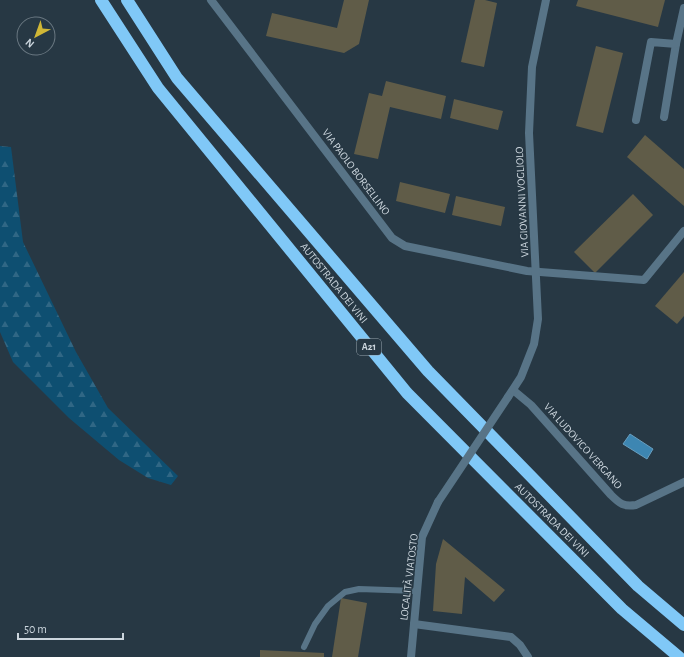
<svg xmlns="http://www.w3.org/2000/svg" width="684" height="657" font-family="'Alegreya Sans',sans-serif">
<defs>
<pattern id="forest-firs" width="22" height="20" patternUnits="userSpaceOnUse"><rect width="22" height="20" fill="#0e4f71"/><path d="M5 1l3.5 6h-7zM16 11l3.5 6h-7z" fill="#306785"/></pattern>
</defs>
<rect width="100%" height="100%" fill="#273844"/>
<polygon fill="url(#forest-firs)" points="0,146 11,147 23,242 76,352 108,408 178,476 171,485 148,478 119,460 69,418 13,362 0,332"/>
<polygon fill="#3d86b2" stroke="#689ebf" points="630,434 653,449 647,459 623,444"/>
<g fill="#605c48">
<polygon points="344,0 369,0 359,44 344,53 266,36 272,13 337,28"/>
<polygon points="475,0 485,0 497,3 484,67 461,62"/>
<polygon points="578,0 665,0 658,27 576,6"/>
<polygon points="596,46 623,53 603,133 576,126"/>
<polygon points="386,81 446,96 441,119 390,107 378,159 354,154 369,93 382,96"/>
<polygon points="454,99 503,111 498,130 450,118"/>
<polygon points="645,135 684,169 684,206 627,157"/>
<polygon points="400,182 450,194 445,213 396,201"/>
<polygon points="633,194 653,215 595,273 574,252"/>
<polygon points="456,196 505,207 501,226 452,215"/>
<polygon points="684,272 684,316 677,324 655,306"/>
<polygon points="443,539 505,590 494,602 465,577 462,614 433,611 436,564"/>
<polygon points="341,598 367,603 358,657 332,657"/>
<polygon points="260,650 324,653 324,657 260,657"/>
</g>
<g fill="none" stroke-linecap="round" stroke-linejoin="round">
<polyline stroke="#587487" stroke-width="6" points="304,647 315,624 328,606 345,592 359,589 417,591"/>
<g stroke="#587487" stroke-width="8">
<polyline points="211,0 392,238 405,246 527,271 644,280 684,231"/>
<polyline points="664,117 676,44"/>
<polyline points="636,120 651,42 676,44 684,8"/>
<path d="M513,390l18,15 80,90c9,9 13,12 25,10l48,-23"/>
<polyline points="414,624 511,637 520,645 528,657"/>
</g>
<g stroke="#587487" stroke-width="8">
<polyline points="508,397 521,377 534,344 538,319 529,133 532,67 546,0"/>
<polyline points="411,657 422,537 438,502"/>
</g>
<g stroke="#80c8f7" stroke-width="12">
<polyline points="101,0 158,88 407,393 622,609 679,657"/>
<polyline points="127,0 177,78 428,371 638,586 684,625"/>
</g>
<polyline stroke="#587487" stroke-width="8" points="438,502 508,397"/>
</g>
<g text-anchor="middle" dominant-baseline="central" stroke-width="3" stroke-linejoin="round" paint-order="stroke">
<rect fill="#273844" stroke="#9aa6af" stroke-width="1" x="357" y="339" width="24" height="16" rx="3"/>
<g font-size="10" font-weight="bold" fill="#cbd5dd">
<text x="369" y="347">A21</text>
</g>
<g font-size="11" fill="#cbd5dd" stroke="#273844">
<text transform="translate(356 172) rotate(53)">VIA PAOLO BORSELLINO</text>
<text transform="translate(522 202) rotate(-93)">VIA GIOVANNI VOGLIOLO</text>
<text transform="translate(334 283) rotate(51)">AUTOSTRADA DEI VINI</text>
<text transform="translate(583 446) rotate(48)">VIA LUDOVICO VERGANO</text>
<text transform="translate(552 520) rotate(45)">AUTOSTRADA DEI VINI</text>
<text transform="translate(409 577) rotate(-83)">LOCALITÀ VIATOSTO</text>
</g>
</g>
<g transform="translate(36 36) rotate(221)"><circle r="19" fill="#273844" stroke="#697781"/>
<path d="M0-3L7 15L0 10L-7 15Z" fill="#d0b736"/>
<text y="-6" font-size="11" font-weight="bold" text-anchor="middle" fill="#cbd5dd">N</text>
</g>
<path d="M18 633v6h105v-6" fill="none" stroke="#cbd5dd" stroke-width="2"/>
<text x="24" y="633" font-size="12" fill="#cbd5dd" stroke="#273844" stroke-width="3" paint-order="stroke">50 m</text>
</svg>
